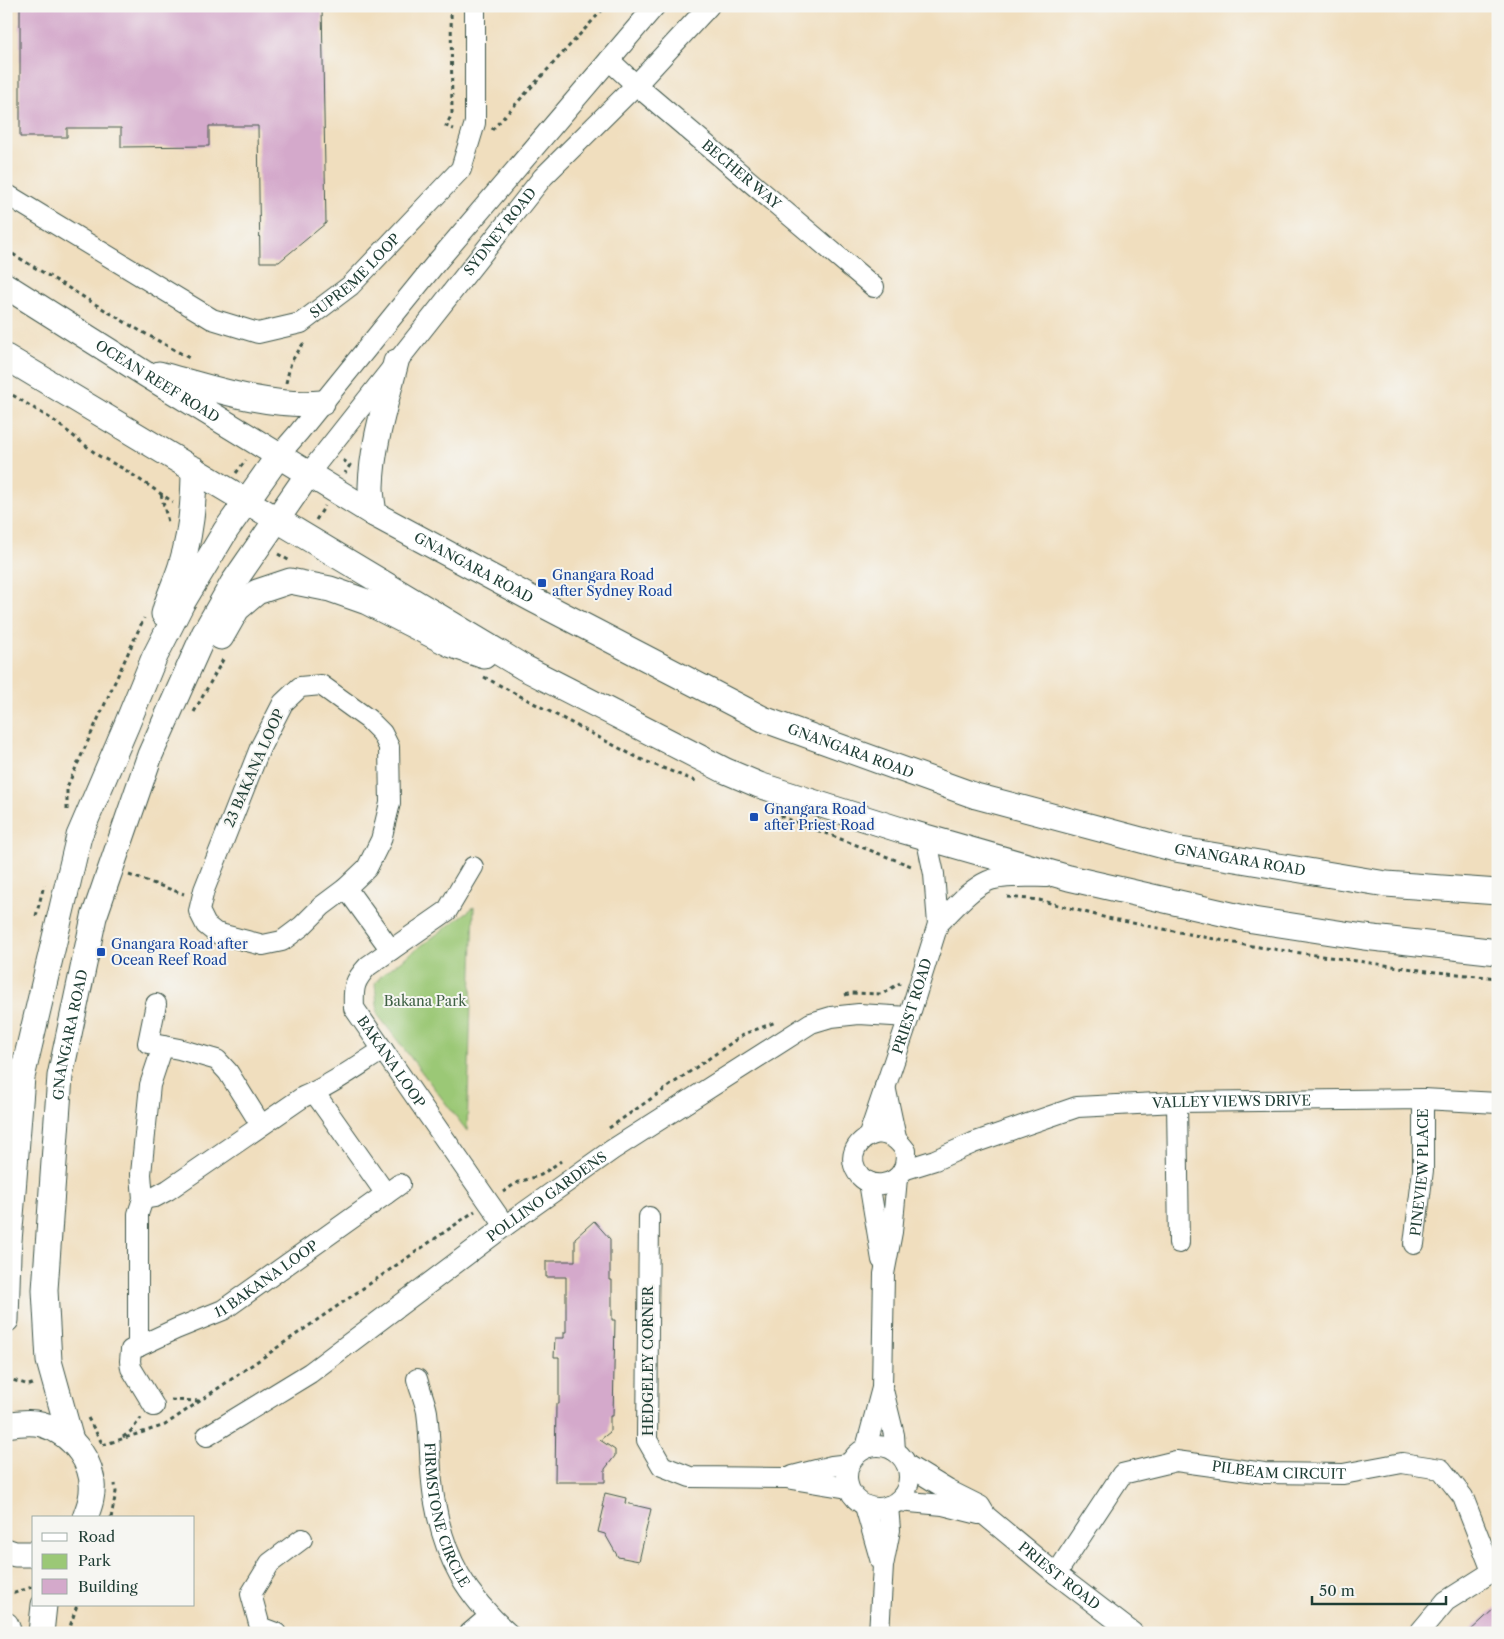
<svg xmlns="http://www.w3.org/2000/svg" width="1504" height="1639" font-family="'Libre Caslon Text',serif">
<rect width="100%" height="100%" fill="#f6f6f2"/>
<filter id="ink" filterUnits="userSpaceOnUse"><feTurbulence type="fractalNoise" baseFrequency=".02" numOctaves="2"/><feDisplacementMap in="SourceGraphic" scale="10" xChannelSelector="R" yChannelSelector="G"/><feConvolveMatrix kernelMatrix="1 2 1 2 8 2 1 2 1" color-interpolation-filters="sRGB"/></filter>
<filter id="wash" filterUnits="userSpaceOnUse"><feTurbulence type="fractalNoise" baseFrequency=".0096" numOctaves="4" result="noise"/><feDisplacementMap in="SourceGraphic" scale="20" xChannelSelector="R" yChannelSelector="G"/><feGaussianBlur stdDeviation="1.12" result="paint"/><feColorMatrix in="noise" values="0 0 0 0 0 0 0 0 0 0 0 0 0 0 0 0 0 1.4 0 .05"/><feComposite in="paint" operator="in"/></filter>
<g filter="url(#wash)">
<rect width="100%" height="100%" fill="#f0debe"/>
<polygon fill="#9bc876" stroke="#5d8255" points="474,907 467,1131 378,1015 375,983 384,973"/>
<g id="blocks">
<g fill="#d4a9cb">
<polygon points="20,6 322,6 326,223 279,262 260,262 258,126 209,126 209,146 121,147 121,128 67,128 67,137 20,137"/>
<polygon points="594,1221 610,1239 610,1280 612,1280 612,1320 615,1320 613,1416 610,1416 610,1432 600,1440 615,1450 615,1456 605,1469 605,1482 555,1482 556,1404 559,1404 559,1357 554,1357 555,1338 564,1338 564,1332 566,1332 566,1277 546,1277 546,1261 575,1261 575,1238"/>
<polygon points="605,1493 626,1498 625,1503 651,1509 639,1561 618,1557 605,1534 598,1532 604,1507 602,1507"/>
<polygon points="1498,1605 1498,1633 1468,1633"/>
</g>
</g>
</g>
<g filter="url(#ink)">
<use href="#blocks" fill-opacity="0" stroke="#3e5549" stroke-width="1"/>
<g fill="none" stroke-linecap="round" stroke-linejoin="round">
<g stroke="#3e5549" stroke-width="22">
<g id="minor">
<path id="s1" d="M609,60l27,25 238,202"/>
<path id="s2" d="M6,194l206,125 46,14 43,-10 49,-37 111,-117 14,-46v-117"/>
<polyline points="279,455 299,432 436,263 655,6"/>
<path id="s3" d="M309,473l234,-296 93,-92 73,-79"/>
<polygon points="321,685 368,719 382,733 389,747 390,803 381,840 367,868 346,888 322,906 302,926 282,941 263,945 216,933 206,925 199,911 204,890 260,748 283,703 300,687"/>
<path id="s4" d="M473,867l-26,44 -79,55c-14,15 -15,21 -14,42l151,218"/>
<polyline points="346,888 391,950"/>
<path d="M938,924c16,-15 30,-34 50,-43 13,-6 44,-4 59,-4"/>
<polyline points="156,1004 148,1043 179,1049 217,1060 228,1072 261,1125"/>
<polyline points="885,1086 896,1138"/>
<polyline points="314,1092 386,1194"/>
<polyline points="1177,1102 1179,1243"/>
<path d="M879,1133c14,2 19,7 27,18 0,6 0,14 -3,19 -8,16 -31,19 -43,6 -16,-19 -2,-39 19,-43z"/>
<path id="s5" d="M869,1135l40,-118 29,-93 -4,-50 -8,-37"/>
<path id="s6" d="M903,1170l32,-10 38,-17 104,-36 100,-5 246,-3 75,4"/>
<polyline points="869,1182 882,1260"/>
<path d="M143,1199l12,-2 13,-7 135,-93c29,-12 54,-31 80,-47"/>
<polyline points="649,1217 647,1440 662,1466 690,1477 786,1478 848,1488"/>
<path id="s7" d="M1414,1244l9,-74v-71"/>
<polyline points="138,1347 138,1214 143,1199 141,1174 150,1085 163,1046"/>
<path id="s8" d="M417,1379c3,11 8,22 10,33 4,30 2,62 8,91 10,56 31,92 73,130"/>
<polyline points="883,1390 894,1435 895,1451"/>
<path id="s9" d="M154,1406l-23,-38 -1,-7 1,-11 45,-21 47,-19 177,-126"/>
<path id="s10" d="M207,1436l103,-63 195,-147 107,-76 199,-127 20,-6 28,-3 50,3"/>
<circle cx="878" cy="1477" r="31"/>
<polyline points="866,1448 882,1388 884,1274 892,1232 897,1178"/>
<path id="s11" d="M907,1465l41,25 32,16 6,10 70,58 77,59"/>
<polyline points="793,1476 832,1466 849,1464"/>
<polyline points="898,1501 943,1505 979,1514"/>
<polyline points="865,1506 881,1562"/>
<path id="s12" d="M1056,1574l66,-100 54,-13 88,12 79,1 59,-11 39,6 22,28 29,74"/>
<polyline points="276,1633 260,1627 251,1594 270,1563 302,1539"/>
<polyline points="470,1633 490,1616"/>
<polyline points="879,1633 883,1566 890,1530 888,1506"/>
<polyline points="1419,1633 1446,1601 1498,1568"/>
</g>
</g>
<g stroke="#3e5549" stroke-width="27">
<g id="major">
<path id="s13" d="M6,286l141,89 227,139 160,86 229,119 213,77 199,53 211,35 112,8"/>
<polyline points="6,357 523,667 726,771 759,785 901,830 1069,878 1253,920 1364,937 1498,952"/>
<path d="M159,374c52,14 110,34 163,29"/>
<path d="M374,514c-1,-9 -3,-18 -3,-27 1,-42 15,-85 25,-125"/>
<path d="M164,614c4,-17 12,-32 17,-48 10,-32 13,-64 13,-97"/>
<polyline points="221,637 237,609 257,592 290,581 330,589 367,602 452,645 484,656"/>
<polyline points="6,1320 8,1254 22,1077 79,836 127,724 154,658 182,603 226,530 279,455"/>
<path d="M6,1425c12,-2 24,-4 35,-1 32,9 57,41 50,75 -1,6 -4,13 -6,19"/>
<path id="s14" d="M71,1440l-22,-79 -4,-71 15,-214 34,-159 56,-162 54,-121 29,-51 76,-110"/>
<polyline points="6,1551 15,1554 34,1554"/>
<polyline points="6,1625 9,1633"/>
<polyline points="41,1633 44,1605"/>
</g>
</g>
<g stroke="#3e5549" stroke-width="3" stroke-dasharray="4 4" stroke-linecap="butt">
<polyline points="451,6 452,114 446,126 454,129"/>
<polyline points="492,130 606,6"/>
<polyline points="6,250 128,324 191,359"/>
<polyline points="286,383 291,362 305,341"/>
<polyline points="6,391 53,420 99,456 124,469 173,502"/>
<polyline points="343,460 350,465 345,473"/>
<polyline points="236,473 246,460"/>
<polyline points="161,494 168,522"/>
<polyline points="316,520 325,506"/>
<polyline points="278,554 290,561"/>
<polyline points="484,677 640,759 698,782"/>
<polyline points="194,712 225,656"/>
<polyline points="67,810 67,787 144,618"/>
<polyline points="780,816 914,867"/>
<polyline points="129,875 184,894"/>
<polyline points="1007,897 1039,900 1107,918 1245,945 1427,971 1498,978"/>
<polyline points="36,916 44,885"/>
<polyline points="845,995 851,993 882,994 900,983"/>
<polyline points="609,1128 744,1034 776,1022"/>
<polyline points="503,1192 516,1183 541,1175 561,1161"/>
<polyline points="6,1378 29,1385 34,1383"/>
<polyline points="171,1400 199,1401"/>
<polyline points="88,1418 102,1443"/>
<polyline points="123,1437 131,1431 141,1418"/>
<polyline points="103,1445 165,1425 475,1211"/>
<polyline points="111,1518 116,1492 115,1484"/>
<polyline points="6,1596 32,1587"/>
<polyline points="68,1633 77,1605"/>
</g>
<use href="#minor" stroke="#fff" stroke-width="20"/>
<use href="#major" stroke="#fff" stroke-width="25"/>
</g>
</g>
<g fill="#1a4fb4" stroke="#f6f6f2" stroke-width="2">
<rect x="537" y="578" width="10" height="10" rx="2.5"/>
<rect x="749" y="812" width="10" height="10" rx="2.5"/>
<rect x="96" y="947" width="10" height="10" rx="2.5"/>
</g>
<g text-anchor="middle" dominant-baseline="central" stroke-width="4" stroke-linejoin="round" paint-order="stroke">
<g font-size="14" fill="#1f3d34" stroke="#f6f6f2">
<text stroke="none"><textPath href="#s1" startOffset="175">BECHER WAY</textPath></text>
<text stroke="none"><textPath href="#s3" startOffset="308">SYDNEY ROAD</textPath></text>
<text stroke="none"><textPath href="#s2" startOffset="405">SUPREME LOOP</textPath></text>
<text stroke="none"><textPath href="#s13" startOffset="179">OCEAN REEF ROAD</textPath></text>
<text stroke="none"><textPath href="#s13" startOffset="546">GNANGARA ROAD</textPath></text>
<text stroke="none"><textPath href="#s13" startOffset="966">GNANGARA ROAD</textPath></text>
<text transform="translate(254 768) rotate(-66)">23 BAKANA LOOP</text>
<text stroke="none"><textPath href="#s13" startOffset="1371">GNANGARA ROAD</textPath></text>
<text stroke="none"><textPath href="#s5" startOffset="136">PRIEST ROAD</textPath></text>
<text stroke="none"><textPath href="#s14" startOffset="410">GNANGARA ROAD</textPath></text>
<text stroke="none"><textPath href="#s4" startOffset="259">BAKANA LOOP</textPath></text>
<text stroke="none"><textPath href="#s6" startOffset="340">VALLEY VIEWS DRIVE</textPath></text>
<text stroke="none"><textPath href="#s7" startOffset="72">PINEVIEW PLACE</textPath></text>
<text stroke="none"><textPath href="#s10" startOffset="416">POLLINO GARDENS</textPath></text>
<text stroke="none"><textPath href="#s9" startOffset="216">11 BAKANA LOOP</textPath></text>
<text transform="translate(648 1361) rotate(-90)">HEDGELEY CORNER</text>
<text stroke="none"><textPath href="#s12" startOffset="279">PILBEAM CIRCUIT</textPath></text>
<text stroke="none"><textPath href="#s8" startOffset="140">FIRMSTONE CIRCLE</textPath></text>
<text stroke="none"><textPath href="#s11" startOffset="190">PRIEST ROAD</textPath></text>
</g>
<g font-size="14" fill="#164399" stroke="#f6f6f2" text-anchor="start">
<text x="552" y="575">Gnangara Road<tspan x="552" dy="16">after Sydney Road</tspan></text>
<text x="764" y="809">Gnangara Road<tspan x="764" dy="16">after Priest Road</tspan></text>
<text x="111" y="944">Gnangara Road after<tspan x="111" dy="16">Ocean Reef Road</tspan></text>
</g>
<g font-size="14" fill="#3e6044" stroke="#f6f6f2">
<text x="425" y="1001">Bakana Park</text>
</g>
</g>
<rect width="1504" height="1639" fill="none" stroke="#f6f6f2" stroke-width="25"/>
<rect x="32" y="1516" width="162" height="90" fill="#f6f6f2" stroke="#a0aca6"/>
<rect x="42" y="1533" width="25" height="8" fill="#ffffff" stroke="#a0aca6"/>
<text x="78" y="1542" font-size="15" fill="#1f3d34">Road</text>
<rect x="42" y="1554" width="25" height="15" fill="#9bc876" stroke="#a0aca6"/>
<text x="78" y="1566" font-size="15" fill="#1f3d34">Park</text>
<rect x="42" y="1579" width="25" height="15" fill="#d4a9cb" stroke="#a0aca6"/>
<text x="78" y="1592" font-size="15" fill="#1f3d34">Building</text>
<path d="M1312 1596v8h134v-8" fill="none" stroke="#1f3d34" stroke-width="2.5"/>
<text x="1319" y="1596" font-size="15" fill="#1f3d34" stroke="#f6f6f2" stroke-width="4" paint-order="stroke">50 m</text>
</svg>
